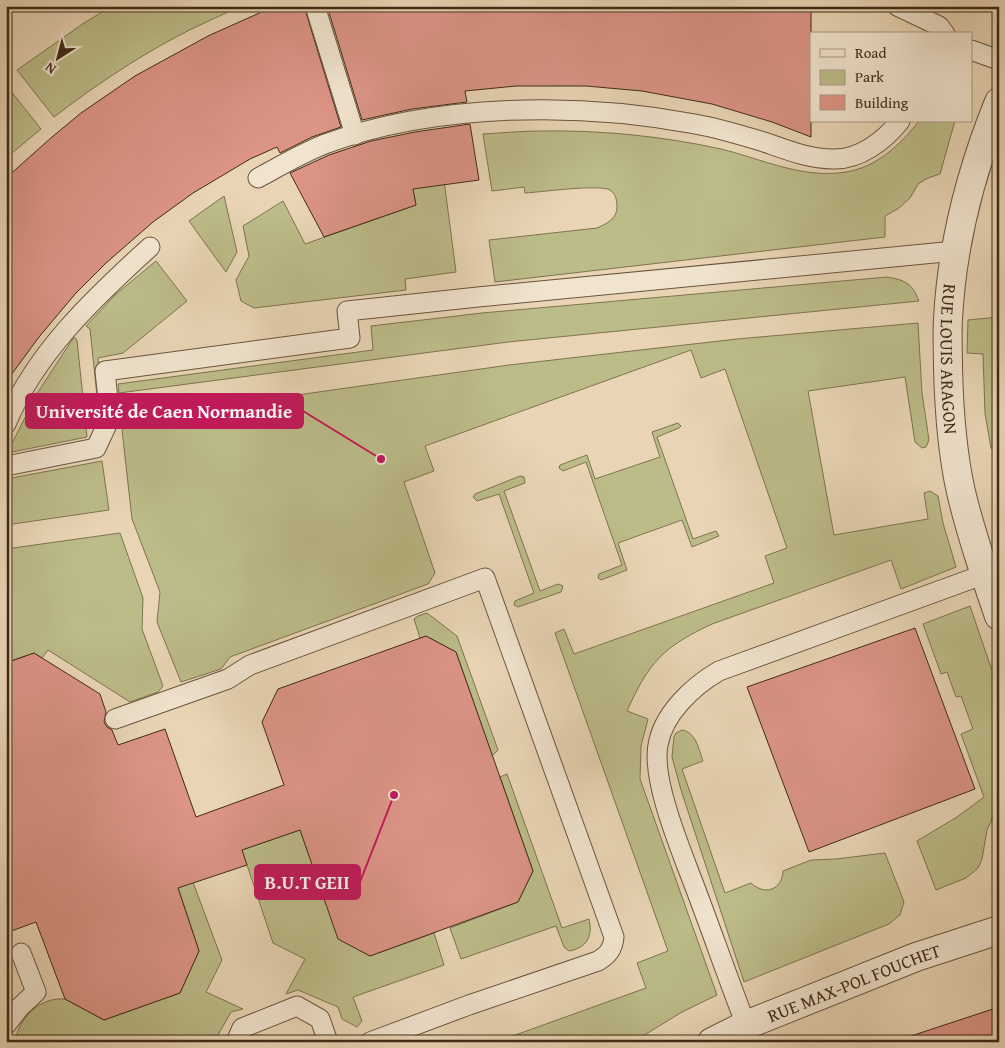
<svg xmlns="http://www.w3.org/2000/svg" width="1005" height="1048" font-family="'Gentium Book Plus',serif">
<rect width="100%" height="100%" fill="#e9d5b5"/>
<filter id="stains"><feTurbulence type="fractalNoise" baseFrequency=".004" numOctaves="4"/><feColorMatrix values="0 0 0 0 .2 0 0 0 0 .09 0 0 0 0 .02 0 0 0 .5 -.17"/></filter>
<radialGradient id="worn" r=".72"><stop offset=".6" stop-color="#630" stop-opacity="0"/><stop offset="1" stop-color="#630" stop-opacity=".3"/></radialGradient>
<g fill="#bcbc89" stroke="#7e7350">
<path d="M112,6h118l2,4c-18,9 -38,17 -56,27 -43,23 -83,50 -122,80l-37,-47 67,-47z"/>
<polygon points="6,85 41,129 6,158"/>
<path d="M919,121h36l-15,53 -12,4 -10,6 -8,14 -11,10 -14,8v21l-390,45 -6,-42 108,-12c9,-4 20,-9 20,-21 0,-6 -1,-13 -7,-17 -12,-6 -68,2 -85,3l-1,-6 -32,4 -9,-57c19,-1 38,-3 57,-3 60,-1 122,5 181,18 41,10 81,30 125,23 31,-5 54,-27 73,-51z"/>
<polygon points="442,165 456,272 405,279 406,290 254,308 241,301 236,280 249,256 243,226 283,201 305,244 416,205 409,171"/>
<polygon points="224,196 237,252 226,272 189,221"/>
<polygon points="156,261 187,301 123,353 98,358 103,416 100,425 90,329 86,326 115,295"/>
<path d="M887,277c18,3 25,6 32,24l-411,41 -389,51 -1,-9 255,-34 -2,-24 111,-13z"/>
<polygon points="999,317 999,451 995,451 991,448 985,413 983,354 967,353 968,320"/>
<path d="M918,323l4,70 7,47 -3,7 -4,1 -7,-6 -10,-65 -97,14 26,144 94,-16 -4,-26 6,-2 8,5 5,27 13,44 -55,22 -10,-29 -179,64c-49,23 -63,38 -85,87l21,8 -7,27 -1,33 77,216 -35,17 -49,30h-137l150,-54 -9,-25 31,-12 -113,-318 9,-4 10,25 200,-71 -9,-27 22,-8 -62,-179 -24,9 -10,-28 -266,96 9,25 -30,11 31,91 -7,11 -198,73 -9,12 -40,13 -24,-60 3,-30 -28,-73 -10,-89 20,-13 367,-52 228,-26z"/>
<polygon points="74,337 77,340 87,437 7,453 38,392"/>
<polygon points="678,423 681,426 679,428 657,437 693,539 716,531 719,536 692,547 682,520 618,543 627,570 601,580 598,578 599,574 622,565 586,462 563,471 559,468 560,465 587,455 595,479 660,457 652,432"/>
<polygon points="102,461 109,510 6,525 6,479"/>
<polygon points="520,476 524,477 525,483 504,491 540,591 558,584 563,586 561,592 518,607 514,605 515,601 534,593 499,494 477,501 473,497 475,494"/>
<polygon points="120,533 143,598 142,629 163,686 158,692 130,702 48,650 42,658 34,653 7,662 6,665 6,549"/>
<polygon points="970,606 999,691 999,804 987,830 982,859 978,868 966,878 936,890 917,841 957,817 984,797 961,734 973,729 961,696 956,697 947,672 941,674 923,624"/>
<polygon points="427,613 457,636 498,750 492,756 456,652 426,636 420,638 414,619 418,616"/>
<path d="M682,730c14,2 17,20 21,31l-21,8 43,124 26,-10c14,13 31,7 32,-12l28,-11 25,-1 49,-6 19,49 -4,13 -11,9 -145,58 -63,-192 -9,-33 2,-20 2,-4z"/>
<path d="M507,774l55,154 27,-9c4,17 -2,29 -20,32l-5,-4 -8,-21 -95,33 -11,-31 68,-26 15,-31 -33,-94z"/>
<polygon points="300,830 339,939 370,956 434,933 444,965 353,997 362,1021 357,1027 342,1019 338,1007 298,990 286,994 305,959 273,943 242,850"/>
<path d="M188,869l34,91 -16,32 37,17 -12,3 -17,30h-199c4,-24 24,-45 50,-43l39,21 76,-27 19,-42 -25,-76z"/>
</g>
<g fill="#db9486" stroke="#3f2a17">
<polygon points="275,6 304,6 341,127 312,137 280,153 277,147 250,159 193,193 153,222 106,263 76,293 39,337 6,382 6,178 52,137 81,113 135,76 208,36"/>
<polygon points="327,6 811,6 811,137 772,122 712,104 642,91 586,86 516,86 465,91 467,102 412,109 362,120"/>
<polygon points="470,124 479,180 413,189 416,205 324,237 290,173 329,155 371,141 415,132"/>
<polygon points="915,628 975,789 809,852 747,687"/>
<polygon points="426,636 456,652 533,871 518,902 370,956 338,939 300,830 242,850 247,865 178,888 199,951 180,993 104,1020 65,999 36,922 6,933 6,663 34,653 100,694 106,712 104,722 107,727 112,730 118,745 165,729 196,817 284,785 262,722 278,689"/>
<polygon points="999,1007 999,1042 912,1042 911,1036"/>
</g>
<g fill="none" stroke-linecap="round" stroke-linejoin="round">
<g stroke="#6a553e" stroke-width="21">
<g id="service">
<polyline points="315,6 355,135"/>
<polyline points="897,6 939,26 945,34"/>
<polyline points="971,50 999,60"/>
<path d="M258,178c22,-12 44,-25 67,-34 111,-41 255,-42 370,-20 23,4 46,11 69,18 23,8 45,17 69,17 26,1 51,-18 67,-38"/>
<path d="M6,424c29,-71 89,-127 144,-177"/>
<polyline points="6,466 96,448 110,418 105,371 350,338 347,311 478,297 955,251"/>
<path d="M115,719l113,-40 22,-14 235,-87 129,359c-1,12 -6,18 -16,24l-129,44 -99,37"/>
<polyline points="6,1025 20,1007 36,992 21,953"/>
<path d="M746,1025c-17,-44 -33,-90 -50,-135 -13,-35 -45,-109 -38,-145 5,-31 35,-59 61,-74l266,-97"/>
<polyline points="236,1042 242,1028 297,1006 320,1019 328,1042"/>
</g>
</g>
<g stroke="#6a553e" stroke-width="30">
<g id="minor">
<path id="s1" d="M999,102c-28,69 -47,142 -51,217 -1,16 0,33 0,49 1,41 4,84 13,124 10,42 24,83 38,124"/>
<path id="s2" d="M712,1042l34,-17 170,-68 83,-27"/>
</g>
</g>
<use href="#service" stroke="#f1e4cf" stroke-width="19"/>
<use href="#minor" stroke="#f1e4cf" stroke-width="28"/>
</g>
<g text-anchor="middle" dominant-baseline="central" stroke-width="4" stroke-linejoin="round" paint-order="stroke">
<g font-size="18" fill="#3f2a17" stroke="#f1e4cf">
<text stroke="none"><textPath href="#s1" startOffset="264">RUE LOUIS ARAGON</textPath></text>
<text stroke="none"><textPath href="#s2" startOffset="154">RUE MAX-POL FOUCHET</textPath></text>
</g>
</g>
<path fill="none" stroke="#c2185b" stroke-width="2" d="M381 459L303 411M394 795L360 882"/>
<g fill="#c2185b" stroke="#f1e4cf" stroke-width="2">
<circle cx="381" cy="459" r="5"/>
<circle cx="394" cy="795" r="5"/>
</g>
<g fill="#c2185b" stroke="#c2185b" stroke-width="2">
<rect x="26" y="394" width="277" height="34" rx="5"/>
<rect x="255" y="865" width="105" height="34" rx="5"/>
</g>
<g font-size="19" text-anchor="middle" font-weight="bold" fill="#fff">
<text x="164" y="418">Université de Caen Normandie</text>
<text x="307" y="889">B.U.T GEII</text>
</g>
<rect width="1005" height="1048" fill="none" stroke="#e9d5b5" stroke-width="25"/>
<rect x="8" y="8" width="990" height="1033" fill="none" stroke="#3f2a17" stroke-width="2.5"/>
<rect x="12" y="12" width="980" height="1023" fill="none" stroke="#3f2a17"/>
<rect x="810" y="32" width="162" height="90" fill="#f1e4cf" stroke="#aa9a85"/>
<rect x="820" y="49" width="25" height="8" fill="#f1e4cf" stroke="#aa9a85"/>
<text x="855" y="58" font-size="15" fill="#3f2a17">Road</text>
<rect x="820" y="70" width="25" height="15" fill="#bcbc89" stroke="#aa9a85"/>
<text x="855" y="82" font-size="15" fill="#3f2a17">Park</text>
<rect x="820" y="95" width="25" height="15" fill="#db9486" stroke="#aa9a85"/>
<text x="855" y="108" font-size="15" fill="#3f2a17">Building</text>
<g transform="translate(58 58) rotate(216)" stroke="#f1e4cf" stroke-width="4" paint-order="stroke">
<path d="M0-4L9 19L0 12L-9 19Z" fill="#3f2a17"/>
<text y="-8" font-size="14" font-weight="bold" text-anchor="middle" fill="#3f2a17">N</text>
</g>
<rect width="100%" height="100%" filter="url(#stains)"/>
<rect width="100%" height="100%" fill="url(#worn)"/>
</svg>
